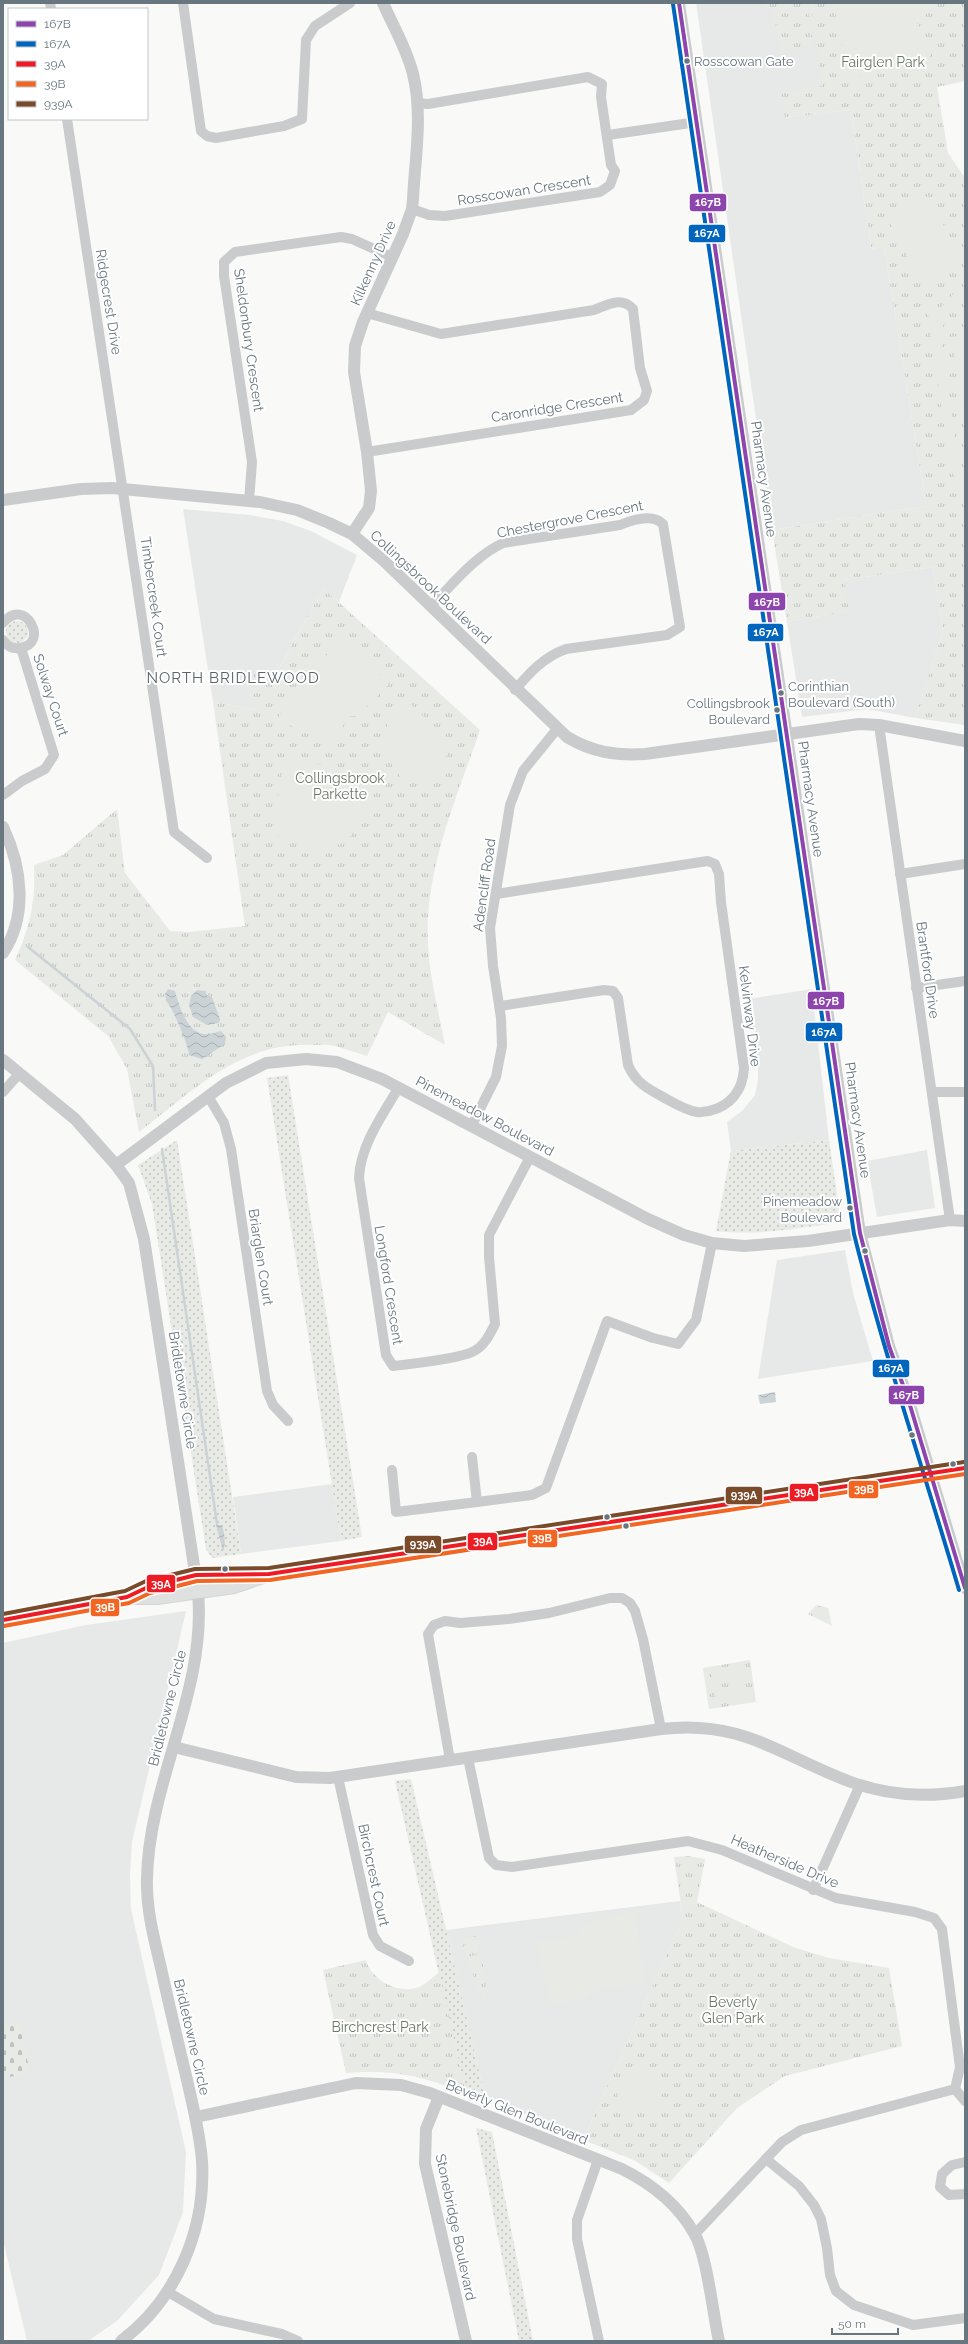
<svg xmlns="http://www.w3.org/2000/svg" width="968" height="2344" font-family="Raleway,sans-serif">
<defs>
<pattern id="grass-dots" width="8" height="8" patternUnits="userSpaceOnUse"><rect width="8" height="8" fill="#e8eae6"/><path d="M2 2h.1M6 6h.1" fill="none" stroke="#c0c2c0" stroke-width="1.8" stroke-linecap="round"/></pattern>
<pattern id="cemetery-stones" width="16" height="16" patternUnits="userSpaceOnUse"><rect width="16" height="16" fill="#e8eae6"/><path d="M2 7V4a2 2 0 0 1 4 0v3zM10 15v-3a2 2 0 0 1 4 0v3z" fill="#c0c2c0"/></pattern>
<pattern id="park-tufts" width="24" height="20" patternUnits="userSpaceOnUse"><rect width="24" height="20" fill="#e8eae6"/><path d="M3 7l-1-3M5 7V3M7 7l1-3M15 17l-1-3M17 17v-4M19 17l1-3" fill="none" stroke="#c0c2c0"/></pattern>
<pattern id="water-waves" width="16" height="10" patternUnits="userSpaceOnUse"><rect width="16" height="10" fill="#ccd3d6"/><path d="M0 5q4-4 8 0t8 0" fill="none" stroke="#a9b0b3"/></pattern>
</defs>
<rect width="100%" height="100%" fill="#f9f9f8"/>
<g fill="#e7e9e8">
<polygon points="696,3 810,3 823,86 785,118 851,110 871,249 884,247 926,506 772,530"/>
<polygon points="183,509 250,515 283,521 311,531 357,555 339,602 323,588 256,709 213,702"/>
<polygon points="933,567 943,631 915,718 867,709 802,717 787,622 848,611 844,580"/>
<polygon points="812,989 829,1140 731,1151 727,1122 743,1110 755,1095 758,1080 758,1066 748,999"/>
<polygon points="927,1150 935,1208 877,1217 867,1161"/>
<polygon points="845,1250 853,1293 873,1361 758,1379 777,1260"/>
<polygon points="332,1484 341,1541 241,1554 233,1497"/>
<polygon points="186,1611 132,1842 130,1874 131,1909 186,2152 183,2212 159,2275 117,2321 88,2341 27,2341 3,2240 3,1643 86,1625"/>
<polygon points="680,1901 683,1919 583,2140 485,2097 446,1930"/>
</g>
<g fill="url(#grass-dots)">
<circle cx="17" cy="632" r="11"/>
<polygon points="288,1075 362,1537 341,1541 267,1078"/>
<polygon points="177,1140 241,1554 212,1558 206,1549 152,1204 138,1165"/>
<path d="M829,1140l12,82c-42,6 -82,14 -125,9l15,-80z"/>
<polygon points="411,1779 485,2097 466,2093 395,1781"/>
<polygon points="476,2128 492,2132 533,2341 519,2341"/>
</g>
<polygon fill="url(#cemetery-stones)" points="17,2023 23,2028 22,2035 30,2073 4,2078 3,2026"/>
<g fill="url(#park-tufts)">
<polygon points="763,3 807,3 813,45 780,50 773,9 764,10"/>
<polygon points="810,3 965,3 965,81 937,87 948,153 965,178 965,725 915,718 943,631 933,567 844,580 849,611 787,622 772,530 926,506 884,247 871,249 851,110 785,118 781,92 822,86"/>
<path d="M323,588l157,142c-23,67 -56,141 -52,213 1,34 11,69 17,102l-57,-33 -21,44c-10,-3 -21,-7 -32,-10 -7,-2 -16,-1 -24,-1 -71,-3 -119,47 -172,87l-12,-63 -19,-33 -93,-76c15,-33 21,-59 19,-95l29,-10 54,-46 8,64 45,58 19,1 56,-6 -32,-224 43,7 3,-6 -9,-2 -3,-8 9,-24 19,6z"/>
<polygon points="816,1605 828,1608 832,1626 808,1614"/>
<polygon points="750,1660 756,1702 709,1709 703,1668"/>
<polygon points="688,1856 705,1859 697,1902 793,1947 829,1958 889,1968 902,2046 785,2076 737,2108 669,2183 634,2160 583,2140 683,1919 674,1857"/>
<polygon points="476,1936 479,1954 467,1957 463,1949 464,1938"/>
<path d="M479,1956l5,8 -2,6 4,5c-2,9 2,15 -2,23 -5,-6 -14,-31 -15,-39z"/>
<path d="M366,1960c5,20 33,35 53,27 7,-3 14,-10 20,-15l27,121c-45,-17 -71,-24 -120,-20l-23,-103z"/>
</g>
<g fill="#e8eae6">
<polygon points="833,3 923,3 923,8 914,19 925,34 933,67 849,78"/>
<polygon points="928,196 963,262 922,284 887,218"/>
<path d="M965,287v11c-16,10 -23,23 -24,42l18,124 6,13v14l-10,-12 -5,-12 -23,-160 9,-1 1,6 16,-18z"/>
<polygon points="965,335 965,428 951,337"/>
<polygon points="344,635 389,684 358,716 347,716 335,747 277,719 316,660 320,663"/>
<polygon points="402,697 453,743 431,786 401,778 383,750 388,721"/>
<polygon points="285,752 374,784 368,808 347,842 315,851 272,834"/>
<polygon points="742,1666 744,1680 714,1685 711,1671"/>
<polygon points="745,1685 747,1699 717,1704 714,1690"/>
<polygon points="636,1911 643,1982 591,1992 587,1998 550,2004 536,1943 577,1936 580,1927 614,1915"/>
<circle cx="425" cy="2011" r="9"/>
<path d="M638,2072c28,1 21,19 18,39l-38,-3 -1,-25 15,-10z"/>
</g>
<g fill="url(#water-waves)">
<path d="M168,989l7,2c4,14 12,43 31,43 4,1 10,-2 15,-3l5,6 -1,7 -23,15 -13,-4c0,-8 -17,-49 -23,-54l-1,-7z"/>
<polygon points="197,990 206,991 206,995 212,997 220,1019 219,1023 207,1025 193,1017 189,1005 191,996"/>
<polygon points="775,1392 776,1402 760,1404 758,1395"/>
<path d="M216,1525h5c4,6 5,20 2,26z"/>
</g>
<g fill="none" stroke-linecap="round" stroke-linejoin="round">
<g stroke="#ccd3d6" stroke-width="2.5">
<polyline points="28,947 130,1029 153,1066 155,1110"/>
<polyline points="162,1149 217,1524"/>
</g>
<g stroke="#d4d5d5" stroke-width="16">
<g id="secondary">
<path d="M130,1595c41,-19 86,-23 130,-21"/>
<polyline points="3,1620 127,1597 157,1597 234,1586 269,1574 965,1468"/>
</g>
</g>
<g stroke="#cacbcc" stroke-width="10">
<polyline points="50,3 51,9"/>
<polyline points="183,3 201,131 207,136 216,138 284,126 302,119 306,40 315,26 350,3"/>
<polyline points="67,119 174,832 207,858"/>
<polyline points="608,135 697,122"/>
<polyline points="412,209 429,215 445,216 600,192 610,185 615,171 611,165 601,97 602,84 588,77 428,104 418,103"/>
<path d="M367,313l74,21 153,-24c14,-5 27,-14 39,-1l7,59 7,23 -3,9 -13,10 -264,42"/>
<polyline points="249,501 252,462 224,276 224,262 235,252 341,237 352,239 392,257"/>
<path d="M431,606c22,-22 44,-50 72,-63l117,-18c12,-5 32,-12 43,-1l17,103 -13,8 -101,14c-22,8 -36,23 -51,41"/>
<path d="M3,623c22,-28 48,22 16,25 -7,1 -12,-2 -16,-8"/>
<polyline points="879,725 950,1220"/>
<polyline points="3,795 22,781 45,769 54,755 21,648"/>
<polyline points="900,874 965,864"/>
<path d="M496,894l205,-32 7,-1 7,3 4,10 2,28 23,166c-1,22 -13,38 -35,43 -4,0 -9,2 -12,1 -12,-2 -23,-9 -34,-15 -15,-8 -28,-15 -35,-32l-10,-67 -5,-7 -9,-1 -104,16"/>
<polyline points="916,988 965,981"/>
<path d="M399,1087c-16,27 -39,59 -40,91l27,177 7,11c18,-2 64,-7 79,-14 12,-5 18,-18 23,-28l-6,-67v-22l41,-78"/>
<polyline points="3,1092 19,1074"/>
<polyline points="932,1092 965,1092"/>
<polyline points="208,1096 224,1123 231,1149 267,1391 273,1405 288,1421"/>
<polyline points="472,1125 496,1077 502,1046 501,1018 493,966 490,928 510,805 523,771 557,729"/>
<polyline points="472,1457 477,1502 532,1495 546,1488 607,1321 653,1338 678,1344 696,1320 712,1243"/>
<polyline points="392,1470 396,1512 477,1502"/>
<polyline points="468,1758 489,1858 496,1865 512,1867 688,1841 722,1850 836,1898 915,1912 934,1918 942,1929 960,2067 955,2089 801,2130 782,2142 695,2234"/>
<polyline points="450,1760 428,1634 434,1625 445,1621 460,1623 509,1619 549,1613 610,1598 622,1598 630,1603 635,1611 643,1639 661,1729"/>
<polyline points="338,1777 373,1935 380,1946 409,1961"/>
<polyline points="813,1890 860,1785"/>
<polyline points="955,2089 965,2101"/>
<polyline points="766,2159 799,2186 814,2205 821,2219 827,2248 830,2275 836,2291 854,2305 913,2325 965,2318"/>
<polyline points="598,2160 577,2220 577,2239 599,2341"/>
<polyline points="965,2162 952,2165 942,2174 940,2187 949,2195 965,2194"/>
<polyline points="168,2292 214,2319 282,2334 298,2341"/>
</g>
<g stroke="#cacbcc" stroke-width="12">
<polyline points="679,3 860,1233 889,1346 909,1402 965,1588"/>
<path d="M3,500l78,-11 31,-1 148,14 37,8 32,13 23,11 32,27 183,176c25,15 49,19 78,17l214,-30 20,1 86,16"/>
<path d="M352,534l17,-26 2,-17 -4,-39 -13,-80 1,-26 8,-24 40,-88 9,-25 1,-10c2,-40 10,-85 0,-125 -6,-25 -20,-48 -30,-71"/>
<path d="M3,827c19,40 25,88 0,126"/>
<path d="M3,1060l72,59 41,46 13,18 15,56 54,353c9,99 -49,188 -51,286 -1,31 7,60 14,90 8,37 17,74 26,112 6,26 13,54 15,81 4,69 -26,139 -81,180"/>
<polyline points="116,1165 226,1083 266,1063 306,1059 337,1062 382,1079 648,1219 684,1235 712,1243 744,1246 808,1241 950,1220 965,1221"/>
<path d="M174,1747l122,30 34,1 331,-49c81,-10 120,27 190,53 38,14 75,16 114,9"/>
<polyline points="439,2097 426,2129 425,2164 466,2341"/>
<path d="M196,2117l160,-34 45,2 29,8 192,76c30,15 55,34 72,64 13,21 19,82 25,108"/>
</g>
<use href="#secondary" stroke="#dfe0e0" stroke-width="14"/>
<g stroke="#fff" stroke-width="7">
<polyline id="bus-1" points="679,3 860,1233 889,1346 909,1402 965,1588"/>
</g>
<g stroke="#fff" stroke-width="7">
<path id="bus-2" d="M673,4l181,1230c30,120 70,237 105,356"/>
</g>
<g stroke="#fff" stroke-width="7">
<polyline id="bus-3" points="3,1620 127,1597 148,1587 196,1575 269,1574 965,1468"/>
</g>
<g stroke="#fff" stroke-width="7">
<polyline id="bus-4" points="4,1626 129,1603 150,1593 197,1581 270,1580 965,1474"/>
</g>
<g stroke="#fff" stroke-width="7">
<polyline id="bus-5" points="3,1614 125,1591 146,1581 195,1569 269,1568 964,1462"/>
</g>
<use href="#bus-1" stroke="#8e44ad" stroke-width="4"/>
<use href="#bus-2" stroke="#0065bd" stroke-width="4"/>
<use href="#bus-3" stroke="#ed1c24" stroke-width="4"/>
<use href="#bus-4" stroke="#f26522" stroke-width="4"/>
<use href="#bus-5" stroke="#7a4b2a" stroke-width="4"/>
</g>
<g fill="#67767f" stroke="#fff" stroke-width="1.5">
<circle cx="687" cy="61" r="3.5"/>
<circle cx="781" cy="693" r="3.5"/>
<circle cx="777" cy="710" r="3.5"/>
<circle cx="850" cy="1208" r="3.5"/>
<circle cx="865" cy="1251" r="3.5"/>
<circle cx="912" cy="1435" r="3.5"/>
<circle cx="953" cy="1464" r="3.5"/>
<circle cx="607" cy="1517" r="3.5"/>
<circle cx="626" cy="1526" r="3.5"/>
<circle cx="225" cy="1569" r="3.5"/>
</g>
<g text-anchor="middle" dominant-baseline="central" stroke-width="4" stroke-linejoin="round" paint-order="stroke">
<g font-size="13" fill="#67767f" stroke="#fff" text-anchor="start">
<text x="694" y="61">Rosscowan Gate</text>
<text x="788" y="686">Corinthian<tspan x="788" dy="16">Boulevard (South)</tspan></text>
<text x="770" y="703" text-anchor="end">Collingsbrook<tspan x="770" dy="16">Boulevard</tspan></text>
<text x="842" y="1201" text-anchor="end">Pinemeadow<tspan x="842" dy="16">Boulevard</tspan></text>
</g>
<g font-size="14" fill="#6a7866" stroke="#fff">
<text x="883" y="62">Fairglen Park</text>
<text x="340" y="778">Collingsbrook<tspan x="340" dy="16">Parkette</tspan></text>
<text x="733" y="2002">Beverly<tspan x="733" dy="16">Glen Park</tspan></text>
<text x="380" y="2027">Birchcrest Park</text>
</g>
<g font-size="14" fill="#67767f" stroke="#fff">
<text transform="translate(524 190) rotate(-9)">Rosscowan Crescent</text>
<text transform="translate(373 263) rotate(-66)">Kilkenny Drive</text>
<text transform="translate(109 302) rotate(81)">Ridgecrest Drive</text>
<text transform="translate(249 340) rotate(82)">Sheldonbury Crescent</text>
<text transform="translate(557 407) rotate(-9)">Caronridge Crescent</text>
<text transform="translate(764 479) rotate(82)">Pharmacy Avenue</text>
<text transform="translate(570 519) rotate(-11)">Chestergrove Crescent</text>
<text transform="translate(431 587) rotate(43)">Collingsbrook Boulevard</text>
<text transform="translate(154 597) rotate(82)">Timbercreek Court</text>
<text transform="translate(51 695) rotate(72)">Solway Court</text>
<text transform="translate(811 799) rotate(82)">Pharmacy Avenue</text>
<text transform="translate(484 885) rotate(-82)">Adencliff Road</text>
<text transform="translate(928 970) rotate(82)">Brantford Drive</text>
<text transform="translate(750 1016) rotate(83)">Kelvinway Drive</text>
<text transform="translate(485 1116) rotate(28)">Pinemeadow Boulevard</text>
<text transform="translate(858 1120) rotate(82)">Pharmacy Avenue</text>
<text transform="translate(261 1257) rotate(81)">Briarglen Court</text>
<text transform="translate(389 1285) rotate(81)">Longford Crescent</text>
<text transform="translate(183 1390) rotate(81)">Bridletowne Circle</text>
<text transform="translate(167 1708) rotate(-76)">Bridletowne Circle</text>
<text transform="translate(785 1861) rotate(23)">Heatherside Drive</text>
<text transform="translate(374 1875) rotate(78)">Birchcrest Court</text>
<text transform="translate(192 2037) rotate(77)">Bridletowne Circle</text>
<text transform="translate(517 2112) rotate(22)">Beverly Glen Boulevard</text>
<text transform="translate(456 2227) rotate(78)">Stonebridge Boulevard</text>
</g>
<g font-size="15" letter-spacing="1" fill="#59646b" stroke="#fff">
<text x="233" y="678">NORTH BRIDLEWOOD</text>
</g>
</g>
<g stroke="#fff" stroke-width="1.5">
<rect x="689" y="193" width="38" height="19" rx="4" fill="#8e44ad"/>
<rect x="688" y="224" width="38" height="19" rx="4" fill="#0065bd"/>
<rect x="748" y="592" width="38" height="19" rx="4" fill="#8e44ad"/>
<rect x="747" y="623" width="37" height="19" rx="4" fill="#0065bd"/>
<rect x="807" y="991" width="38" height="19" rx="4" fill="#8e44ad"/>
<rect x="805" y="1022" width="38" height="20" rx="4" fill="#0065bd"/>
<rect x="872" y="1359" width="38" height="19" rx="4" fill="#0065bd"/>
<rect x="888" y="1385" width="37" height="20" rx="4" fill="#8e44ad"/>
<rect x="848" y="1480" width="31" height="19" rx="4" fill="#f26522"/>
<rect x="789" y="1483" width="30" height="19" rx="4" fill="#ed1c24"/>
<rect x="725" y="1486" width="38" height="19" rx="4" fill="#7a4b2a"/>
<rect x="527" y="1529" width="31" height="19" rx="4" fill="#f26522"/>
<rect x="467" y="1532" width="31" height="19" rx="4" fill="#ed1c24"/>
<rect x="404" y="1535" width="38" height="19" rx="4" fill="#7a4b2a"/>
<rect x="146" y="1574" width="30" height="19" rx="4" fill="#ed1c24"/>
<rect x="90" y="1598" width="30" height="19" rx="4" fill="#f26522"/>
</g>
<g font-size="11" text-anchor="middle" font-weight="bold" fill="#fff">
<text x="708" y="206">167B</text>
<text x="707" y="237">167A</text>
<text x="767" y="606">167B</text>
<text x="766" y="636">167A</text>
<text x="826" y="1005">167B</text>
<text x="824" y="1036">167A</text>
<text x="891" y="1372">167A</text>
<text x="906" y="1399">167B</text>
<text x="864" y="1493">39B</text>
<text x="804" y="1496">39A</text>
<text x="744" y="1499">939A</text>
<text x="542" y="1542">39B</text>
<text x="483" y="1545">39A</text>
<text x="423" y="1548">939A</text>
<text x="161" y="1588">39A</text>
<text x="105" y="1611">39B</text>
</g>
<rect width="968" height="2344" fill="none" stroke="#67767f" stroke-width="8"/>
<rect x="8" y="8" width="140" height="112" fill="#ffffff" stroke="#c2c8cc"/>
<rect x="16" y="21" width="20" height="6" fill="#8e44ad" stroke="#c2c8cc"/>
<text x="44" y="28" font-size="12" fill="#67767f">167B</text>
<rect x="16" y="41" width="20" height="6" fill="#0065bd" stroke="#c2c8cc"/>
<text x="44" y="48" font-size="12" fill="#67767f">167A</text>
<rect x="16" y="61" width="20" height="6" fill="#ed1c24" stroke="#c2c8cc"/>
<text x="44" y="68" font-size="12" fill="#67767f">39A</text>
<rect x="16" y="81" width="20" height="6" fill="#f26522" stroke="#c2c8cc"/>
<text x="44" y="88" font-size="12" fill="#67767f">39B</text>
<rect x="16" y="101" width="20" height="6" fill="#7a4b2a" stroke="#c2c8cc"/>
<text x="44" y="108" font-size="12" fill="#67767f">939A</text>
<path d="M832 2328v6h66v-6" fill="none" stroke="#67767f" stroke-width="2"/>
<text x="838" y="2328" font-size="12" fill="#67767f" stroke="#ffffff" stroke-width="3" paint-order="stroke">50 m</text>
</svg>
